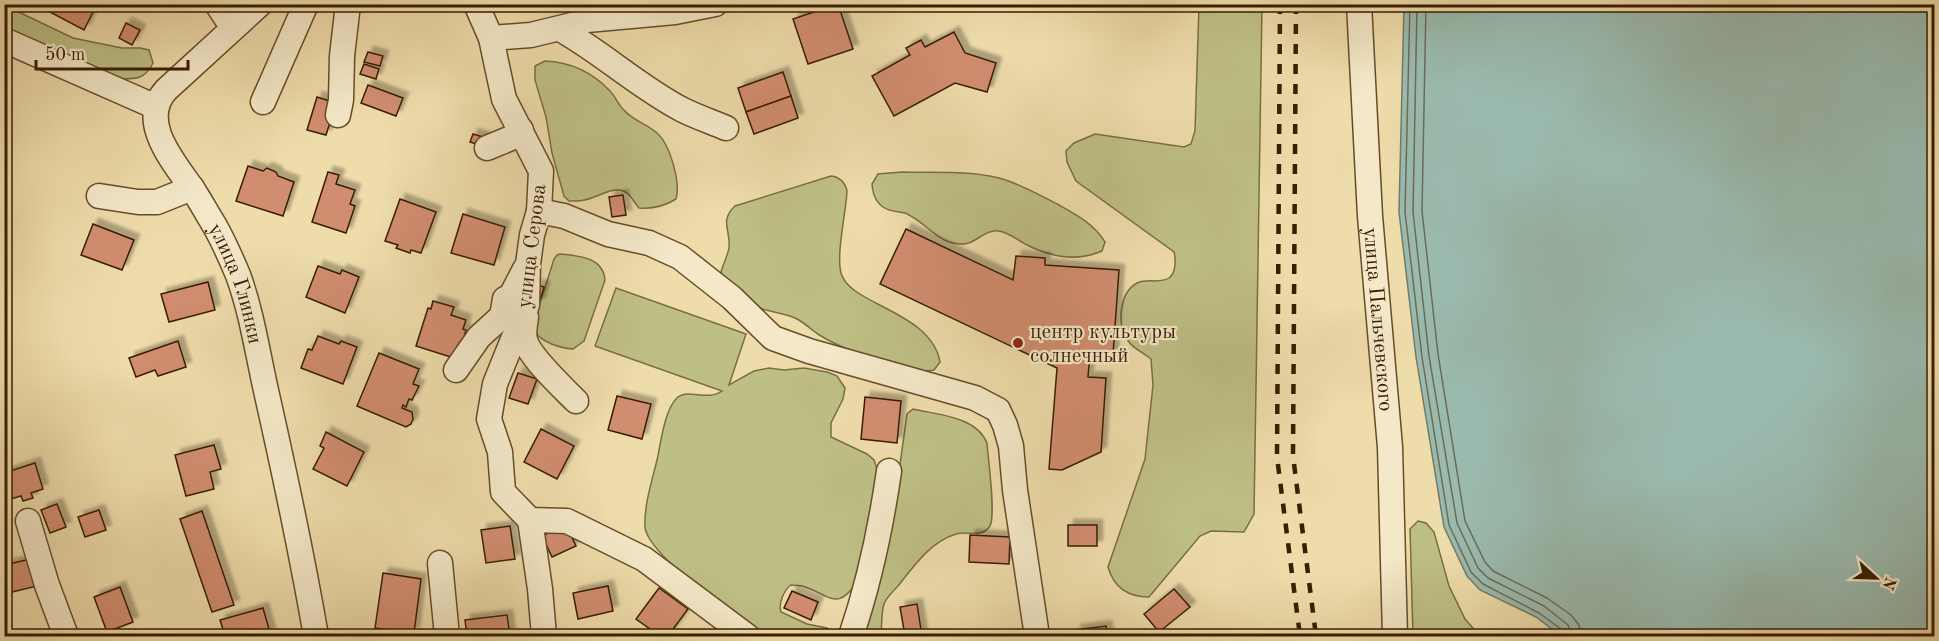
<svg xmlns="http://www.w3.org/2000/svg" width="1939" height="641" font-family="'Old Standard TT',serif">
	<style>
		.green { fill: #bebf85; stroke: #7b6e42; stroke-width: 1.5 }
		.water { fill: #9abaae; stroke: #737b68; stroke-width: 1.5 }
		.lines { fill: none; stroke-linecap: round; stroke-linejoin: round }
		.shore { stroke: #696c57; stroke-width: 1.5 }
		.building { fill: #d18d70; stroke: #381d00; stroke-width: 1.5; filter: url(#shadow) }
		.minor-casing { stroke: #664d2a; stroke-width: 27 }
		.minor { stroke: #f4e8c8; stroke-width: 24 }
		.rail { stroke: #381d00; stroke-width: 4.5; stroke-dasharray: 10 10; stroke-linecap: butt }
		.poi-dot { fill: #8f2418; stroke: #f4e8c8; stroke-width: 2 }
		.labels { text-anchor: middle; stroke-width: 4.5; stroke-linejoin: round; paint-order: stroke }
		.street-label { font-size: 21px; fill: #381d00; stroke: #f4e8c8 }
		.poi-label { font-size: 21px; fill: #381d00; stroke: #f4e8c8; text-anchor: start }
	</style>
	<defs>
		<filter id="shadow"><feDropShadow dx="5.5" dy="-5.5" stdDeviation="1.5" flood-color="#0004"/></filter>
	</defs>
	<rect width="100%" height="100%" fill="#eedcaa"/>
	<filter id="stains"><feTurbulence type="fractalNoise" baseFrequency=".00333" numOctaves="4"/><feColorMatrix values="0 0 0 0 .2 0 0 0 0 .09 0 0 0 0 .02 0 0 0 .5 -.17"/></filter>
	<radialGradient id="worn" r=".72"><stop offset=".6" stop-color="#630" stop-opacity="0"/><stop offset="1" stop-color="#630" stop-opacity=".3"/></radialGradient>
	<g class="green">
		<path d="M4,5L73,38L122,48H140L149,50L153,63C145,79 137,79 119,79L5,28Z"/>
		<path d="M1199,5H1262L1254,514L1244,532L1211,531L1200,536L1149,597C1128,597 1114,588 1108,567L1145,459L1153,385L1151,359C1144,353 1134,349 1129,342C1116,326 1119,293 1137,283C1147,278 1160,284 1169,278C1176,273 1176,260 1174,252L1076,181L1067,162L1066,151L1074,143L1095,134L1184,147L1191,144L1195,131Z"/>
		<path d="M545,61C571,62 592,72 610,91C616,97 618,105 624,110C633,121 648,124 658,134C670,145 681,183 676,199C665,206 653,209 639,208C635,204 634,200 630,196C620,184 605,193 594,197C586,201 578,201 569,201L564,196L552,153L546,117L535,80V66Z"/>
		<path d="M902,172C934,173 968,170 999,178C1021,184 1039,195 1059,205C1077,215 1094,224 1105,242L1102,251C1077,262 1051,257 1027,245C1017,240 1010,233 999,231C986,229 977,242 965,244C938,246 927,222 905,213C898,211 890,212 883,207C875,201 873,194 872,184L878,174Z"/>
		<path d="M831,176C840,177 845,182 847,191C846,213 836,254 841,273C849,305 931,311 940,362L934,370C910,375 844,350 821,336C814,332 807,325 799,320C787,313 773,313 760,308C745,303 726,286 721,272C723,264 728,255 729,248C731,230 719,221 735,206Z"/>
		<path d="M560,254C579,256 603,257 605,280L584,341L573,349C560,348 543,343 535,332V319L554,259L557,255Z"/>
		<path d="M616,288L746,334L729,385L754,371L769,368L784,370L804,368L827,372L837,376L845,388L843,399L831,423V437L867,454L874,460L879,475L857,582C837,612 830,595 805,587C801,585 795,586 791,585C784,590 778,604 781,612L807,624L827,628L837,636H762L751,631C730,613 646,552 645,527C644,505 652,481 657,460C661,443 664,412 676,399C686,387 707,402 722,391L595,346Z"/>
		<path d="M913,409C938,415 976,416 987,443C988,459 996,514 990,526C982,539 967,530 956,534C930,542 914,566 898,586C893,591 886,598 884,604C881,614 882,626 881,636H862L892,522L907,414Z"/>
		<path d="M1418,521L1426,523L1434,532L1449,586L1465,619L1480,636H1413L1410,529Z"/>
	</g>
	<path class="water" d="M1404,5H1934V636H1561L1536,617L1480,590L1467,576L1444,527L1416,357L1399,212Z"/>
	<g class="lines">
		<g class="shore">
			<path d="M1410,4L1405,212L1422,357L1449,525L1471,572L1483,584L1539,613L1561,629L1564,636"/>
			<path d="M1417,4L1413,212L1429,356L1457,523L1478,568L1488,578L1544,606L1568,625L1572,636"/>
			<path d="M1426,4L1422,211L1438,354L1465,521L1485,562L1493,571L1547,598L1571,615L1579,625L1581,636"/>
		</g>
	</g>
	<g class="building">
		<path d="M52,4H97L84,30L48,11Z"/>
		<path d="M838,4L853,49L808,64L793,19Z"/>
		<path d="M126,23L140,30L132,45L119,38Z"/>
		<path d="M954,32L965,53L996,63L987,92L955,83L894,116L872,76L910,55L906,48L921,40L925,47Z"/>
		<path d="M368,52L383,56L380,66L364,62Z"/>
		<path d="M364,64L379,69L376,79L360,74Z"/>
		<path d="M783,72L791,96L746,112L738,88Z"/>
		<path d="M368,85L403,98L396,116L361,103Z"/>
		<path d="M791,96L798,118L754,134L746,112Z"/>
		<path d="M317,97L336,103L326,135L307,130Z"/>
		<path d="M473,134L486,138L483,146L470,142Z"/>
		<path d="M248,166L263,171L267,168L276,172L278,176L294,182L283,216L236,201Z"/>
		<path d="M328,172L339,175L336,184L355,190L350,204L355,206L346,233L312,222Z"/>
		<path d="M623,195L626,215L612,217L609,197Z"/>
		<path d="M400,199L436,212L421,253L411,250L410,253L396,248L398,245L385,241Z"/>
		<path d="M463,214L505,227L494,265L451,253Z"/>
		<path d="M93,224L134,240L122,270L81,255Z"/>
		<path d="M906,229L1013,280L1016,256L1045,258V265L1119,270L1113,355L1090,353L1088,377L1106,378L1101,452L1062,470L1049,469L1057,368L880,284Z"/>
		<path d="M318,266L340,274L342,270L359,277L345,313L306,297Z"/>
		<path d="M208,282L215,310L169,322L161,294Z"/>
		<path d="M537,285L544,287L539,304L532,301Z"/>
		<path d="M433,301L454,307L451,315L466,320L463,329L466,330L462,344L459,343L454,358L416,346L428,308L431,309Z"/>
		<path d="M318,336L339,344L341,341L357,347L343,384L301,368L308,349L312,350Z"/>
		<path d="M178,341L186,367L158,376L155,370L136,377L129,358Z"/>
		<path d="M379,353L419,369L413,384L419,386L412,400L409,399L406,407L403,405L402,408L412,412L413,419L411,424L406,427L357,406Z"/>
		<path d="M518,373L537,379L528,404L509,398Z"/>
		<path d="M617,396L651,404L642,439L608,430Z"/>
		<path d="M865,397L901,401L897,443L861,439Z"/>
		<path d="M541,429L574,446L557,479L524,462Z"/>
		<path d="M326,432L364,452L347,486L313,469L324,448L320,446Z"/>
		<path d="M214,445L221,469L210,472L214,489L186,496L175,455Z"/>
		<path d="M35,463L43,489L31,493L33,498L23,501L21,496L4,501V473Z"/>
		<path d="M57,504L66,527L50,533L41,510Z"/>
		<path d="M99,510L106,530L85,537L78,517Z"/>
		<path d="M202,511L234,605L212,612L180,519Z"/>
		<path d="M566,525L576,546L552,557L542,536Z"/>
		<rect x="1068" y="525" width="29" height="21"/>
		<path d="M510,526L515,559L486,563L481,530Z"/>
		<path d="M970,535L1010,537L1009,564L969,562Z"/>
		<path d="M31,559L37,586L4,594V565Z"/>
		<path d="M383,573L421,579L414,633L375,628Z"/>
		<path d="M608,586L613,611L578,619L573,593Z"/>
		<path d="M120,587L133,622L107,632L94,597Z"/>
		<path d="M659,588L688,609L668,636H660L636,619Z"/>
		<path d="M1174,589L1190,607L1159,632L1144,614Z"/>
		<path d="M792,591L818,602L811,620L784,608Z"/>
		<path d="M917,604L922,636H905L900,607Z"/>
		<path d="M263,608L271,636H225L220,620Z"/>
		<path d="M507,615L510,636H467L465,620Z"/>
		<path d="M1106,626L1108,636H1076L1075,630Z"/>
	</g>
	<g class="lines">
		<g class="minor-casing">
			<g id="minor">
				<path d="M217,4L233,28"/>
				<path id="s1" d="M260,4L166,90C138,121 173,161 191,187C198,197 204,208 210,218C221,235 230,256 238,275C252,313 258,356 267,395C285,475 302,555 316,636"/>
				<path d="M476,4L491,38L504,99L541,171L539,211L532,235L528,264L527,305L495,384L489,419L500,452L503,492L530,520L567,521L644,559L747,636"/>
				<path id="s2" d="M1359,4L1370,216L1390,447L1395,636"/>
				<path d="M587,20L675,12L715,4"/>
				<path d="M560,29C603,53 640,88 683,110C697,117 712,122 726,128"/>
				<path d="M491,38L531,35L576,24"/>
				<path d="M4,40L156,107"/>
				<path d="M263,102L306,4"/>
				<path d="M338,115L341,100L342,56L348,4"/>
				<path d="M487,148L511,138L521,130"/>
				<path d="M99,196L138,202H157L192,188"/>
				<path d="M539,211L564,216L608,234L649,243L680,257L732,298L773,338L809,351L975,398L998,410L1005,425L1011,446L1015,490L1037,636"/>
				<path d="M526,317C525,325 523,332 525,340C529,356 563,388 576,401"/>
				<path d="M456,370L479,337L502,316L505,299L511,296L525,269"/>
				<path d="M530,520L540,589L544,636"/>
				<path d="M28,521L47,585L66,636"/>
				<path d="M440,563L447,636"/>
				<path d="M851,636C869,583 881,527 889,471"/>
			</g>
		</g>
		<use href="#minor" class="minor"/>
		<g class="rail">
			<path d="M1280,4L1277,457L1300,636"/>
			<path d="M1296,4L1293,456L1316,636"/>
		</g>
	</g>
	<circle class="poi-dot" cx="1018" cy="343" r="6"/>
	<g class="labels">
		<g class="street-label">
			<text transform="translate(531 246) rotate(-83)" y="7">улица Серова</text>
			<text dy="7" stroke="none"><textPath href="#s1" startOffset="344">улица Глинки</textPath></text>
			<text dy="7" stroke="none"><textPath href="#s2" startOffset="316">улица Пальчевского</textPath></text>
		</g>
		<g class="poi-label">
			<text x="1030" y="338">центр культуры<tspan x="1030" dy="24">солнечный</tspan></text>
		</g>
	</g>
	<rect width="1939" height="641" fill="none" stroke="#eedcaa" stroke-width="24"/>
	<rect x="6" y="6" width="1927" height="629" fill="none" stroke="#381d00" stroke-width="3"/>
	<rect x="12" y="12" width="1915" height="617" fill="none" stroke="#381d00" stroke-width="1.5"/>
	<g transform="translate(1876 578) rotate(112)" stroke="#f4e8c8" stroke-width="4.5" paint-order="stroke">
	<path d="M0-4.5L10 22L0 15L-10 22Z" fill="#381d00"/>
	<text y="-9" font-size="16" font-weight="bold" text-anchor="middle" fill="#381d00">N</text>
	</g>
	<path d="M36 60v9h152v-9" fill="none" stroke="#381d00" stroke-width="3"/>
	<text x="45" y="60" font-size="18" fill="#381d00" stroke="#f4e8c8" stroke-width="4.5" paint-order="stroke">50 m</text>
	<rect width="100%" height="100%" filter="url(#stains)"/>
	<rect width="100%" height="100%" fill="url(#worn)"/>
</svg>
